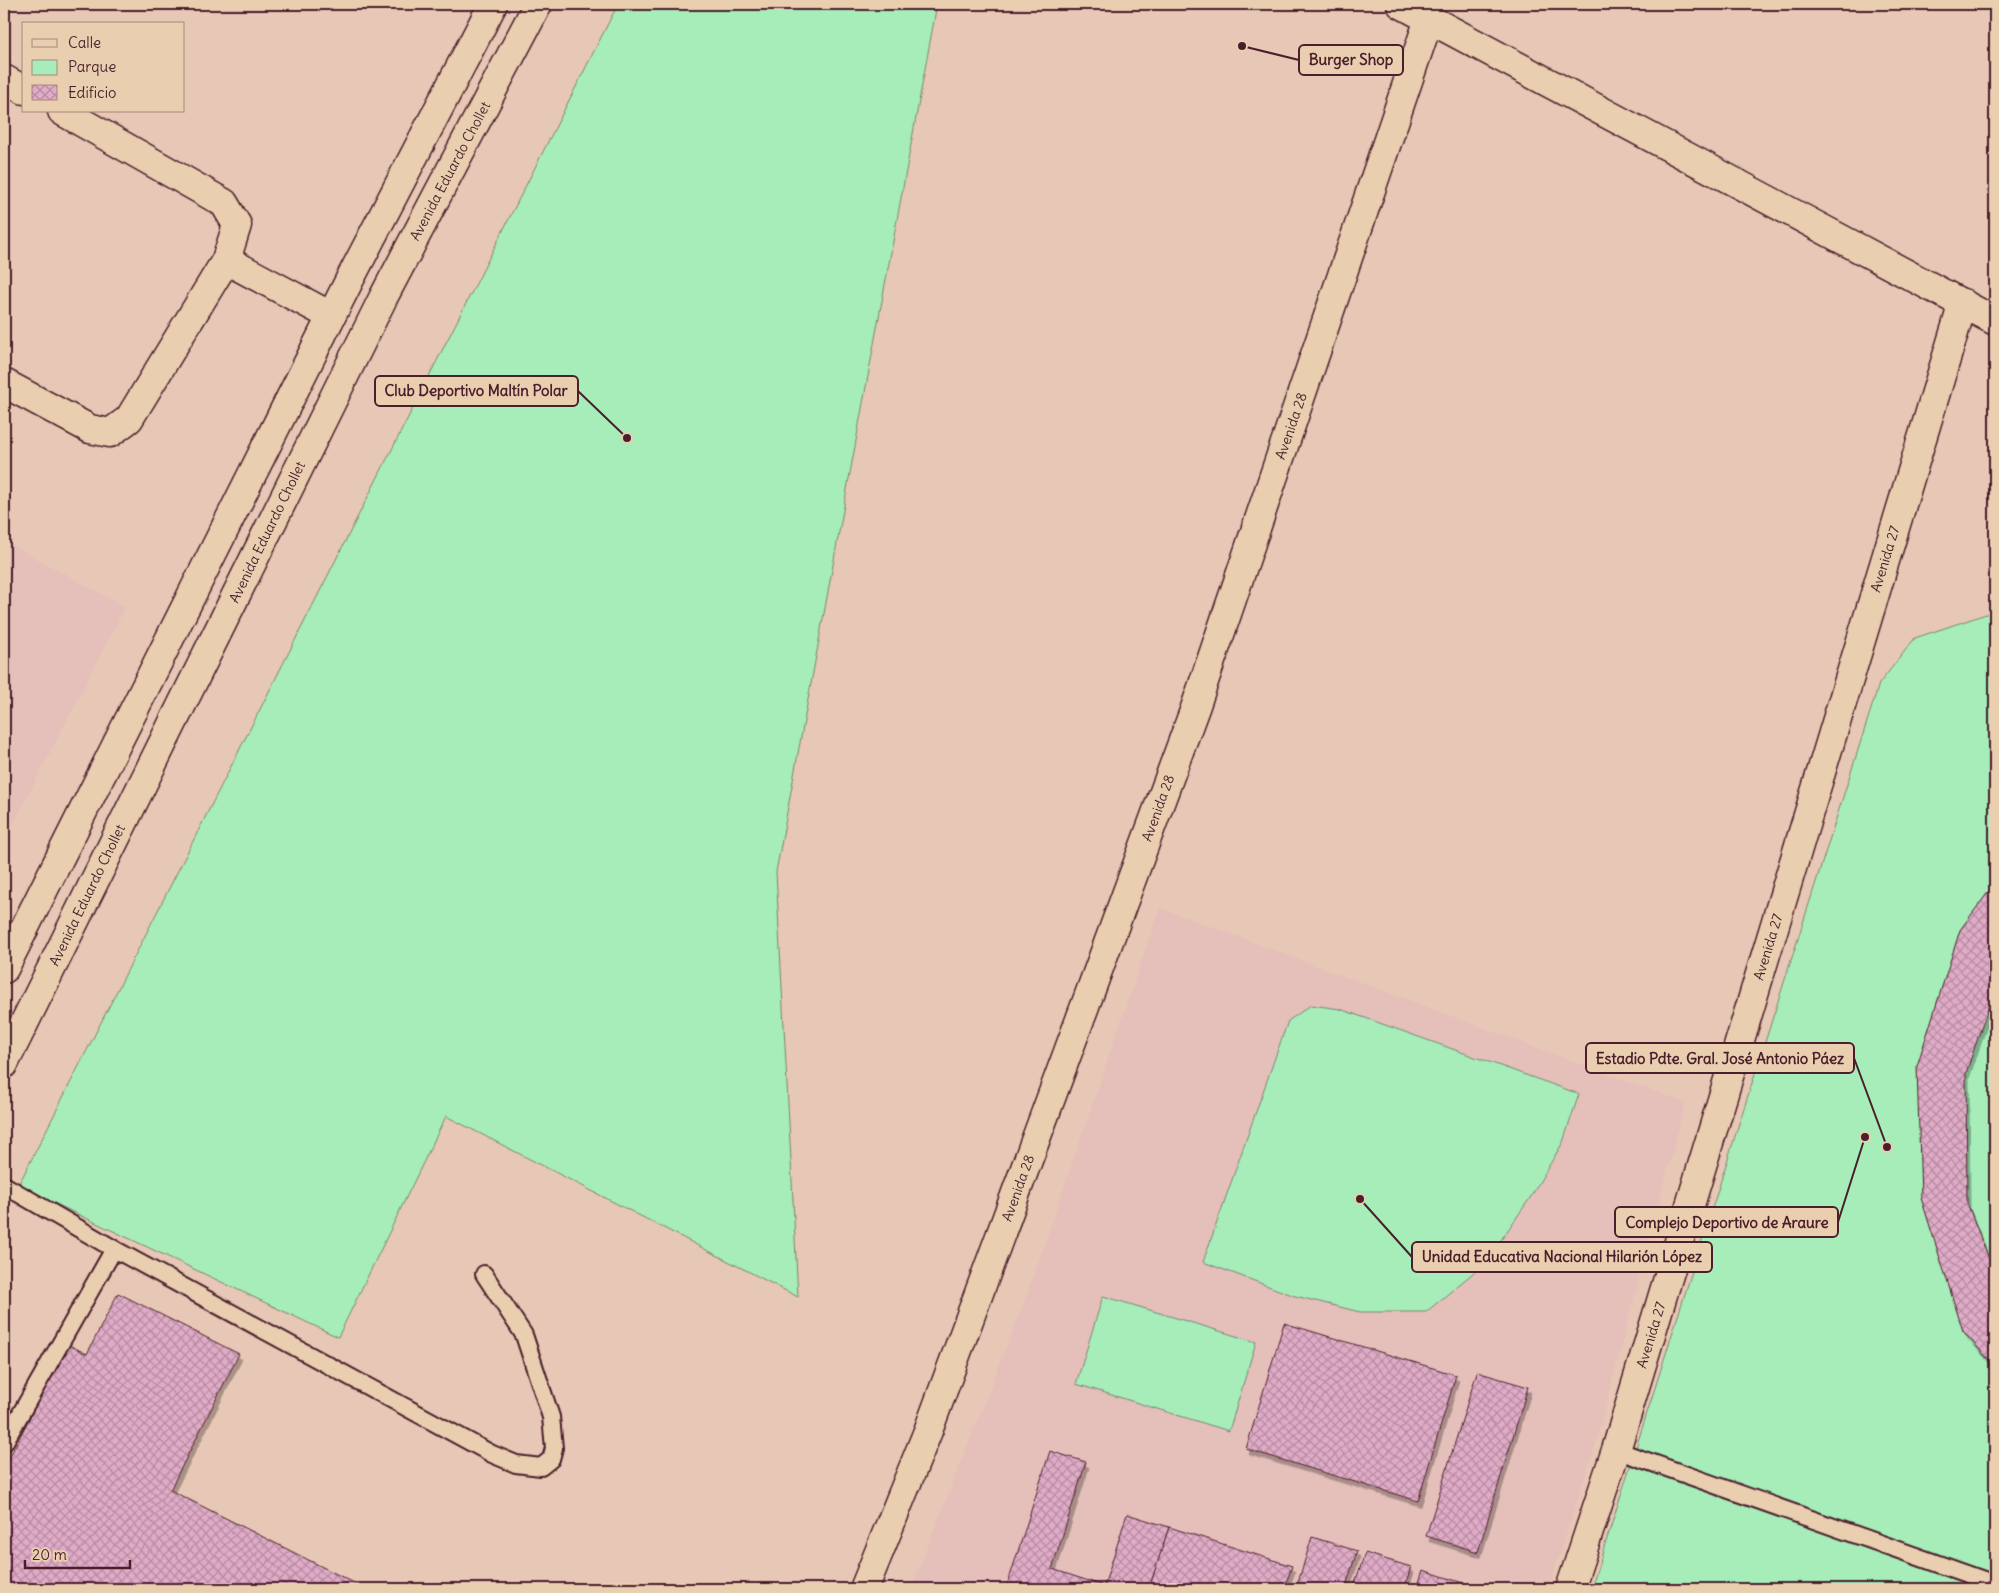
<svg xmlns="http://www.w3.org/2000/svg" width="1999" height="1593" font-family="Delius,sans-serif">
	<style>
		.built { fill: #e5bfba }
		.green { fill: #a6edb9; stroke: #788672 }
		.building { fill: url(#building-cross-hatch); stroke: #4a1f2b; filter: url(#shadow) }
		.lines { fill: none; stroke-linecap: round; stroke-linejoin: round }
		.service-casing { stroke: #4a1f2b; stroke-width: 20 }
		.minor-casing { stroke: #4a1f2b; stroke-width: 31 }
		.tertiary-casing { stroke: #4a1f2b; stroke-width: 31 }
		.service { stroke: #e9ceb0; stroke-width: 16 }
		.minor { stroke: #e9ceb0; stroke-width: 28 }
		.tertiary { stroke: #e9ceb0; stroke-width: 28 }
		.labels { text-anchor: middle; stroke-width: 5; stroke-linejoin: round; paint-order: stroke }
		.street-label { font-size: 14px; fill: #4a1f2b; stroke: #e9ceb0 }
		.leader { fill: none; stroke: #4a1f2b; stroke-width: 2 }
		.callout-dot { fill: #4a1f2b; stroke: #e9ceb0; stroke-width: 2 }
		.callout { fill: #e9ceb0; stroke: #4a1f2b; stroke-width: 2 }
		.callout-label { font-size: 15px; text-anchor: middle; font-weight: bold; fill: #4a1f2b }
	</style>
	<defs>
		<pattern id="building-cross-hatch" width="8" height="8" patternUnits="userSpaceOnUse" patternTransform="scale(1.25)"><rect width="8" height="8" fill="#dfabc7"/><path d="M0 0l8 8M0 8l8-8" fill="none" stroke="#b78ba2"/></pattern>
		<filter id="shadow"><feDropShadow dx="3" dy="5.5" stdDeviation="0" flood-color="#0004"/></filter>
	</defs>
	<rect width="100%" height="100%" fill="#e7c7b5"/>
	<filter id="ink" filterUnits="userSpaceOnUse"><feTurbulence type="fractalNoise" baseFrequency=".02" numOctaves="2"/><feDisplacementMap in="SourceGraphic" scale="10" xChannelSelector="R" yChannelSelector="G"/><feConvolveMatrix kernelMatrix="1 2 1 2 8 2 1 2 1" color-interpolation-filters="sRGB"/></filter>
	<g filter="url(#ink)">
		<g class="built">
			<path d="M4,541L125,607L4,842Z"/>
			<path d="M1160,908L1685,1103L1594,1449L1548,1589H911L1027,1295Z"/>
		</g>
		<g class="green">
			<path d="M618,4H937L776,872L798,1297L446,1116L338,1337L18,1186Z"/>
			<path d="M1995,611V1589H1591L1879,684L1915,638Z"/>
			<path d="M1311,1005L1340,1009L1579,1094L1563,1142L1530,1198L1485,1263L1426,1312H1360L1295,1296L1203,1262L1288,1021Z"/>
			<path d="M1103,1296L1256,1342L1229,1431L1076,1384Z"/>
		</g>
		<g class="building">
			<path d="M1995,883V988L1966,1073L1967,1203L1995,1274V1367L1963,1331L1921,1198L1917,1066L1960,930Z"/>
			<path d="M118,1293L239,1354L170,1490L366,1589H4V1468L67,1344L87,1354Z"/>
			<path d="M1284,1323L1456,1375L1418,1501L1246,1449Z"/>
			<path d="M1477,1372L1528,1387L1478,1552L1426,1536Z"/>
			<path d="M1050,1451L1086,1462L1052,1569L1104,1586L1127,1514L1169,1527L1149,1589H1006Z"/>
			<path d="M1169,1527L1292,1566L1284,1589H1149Z"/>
			<path d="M1312,1537L1357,1551L1345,1589H1296Z"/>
			<path d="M1365,1553L1411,1567L1404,1589H1353Z"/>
			<path d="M1423,1570L1466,1584L1464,1589H1417Z"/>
		</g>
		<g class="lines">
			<g class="service-casing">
				<g id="service">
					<path d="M4,1185L114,1249L4,1443"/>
					<path d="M114,1249L492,1454L516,1464L541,1467L551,1459L554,1448L551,1417L524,1335L484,1274"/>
					<path d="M1616,1450L1995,1584"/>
				</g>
			</g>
			<g class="minor-casing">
				<g id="minor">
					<path d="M1401,4L1995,321"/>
					<path d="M4,79L24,90"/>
					<path d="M226,260L331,316"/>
					<path d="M4,383L90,429L110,433L129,419L226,260L237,225L224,203L62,111"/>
					<path d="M864,1589L928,1431L1195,708L1429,19"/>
					<path d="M1570,1589L1616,1450L1963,303"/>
				</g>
			</g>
			<g class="tertiary-casing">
				<g id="tertiary">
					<path d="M4,969L350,279L493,4"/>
					<path d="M4,1064L383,298L538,4"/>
				</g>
			</g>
			<use href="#service" class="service"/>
			<use href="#minor" class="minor"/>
			<use href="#tertiary" class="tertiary"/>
		</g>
	</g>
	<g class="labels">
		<g class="street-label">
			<text transform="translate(450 171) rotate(-62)" y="5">Avenida Eduardo Chollet</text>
			<text transform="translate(1291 426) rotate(-71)" y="5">Avenida 28</text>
			<text transform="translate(267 532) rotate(-64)" y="5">Avenida Eduardo Chollet</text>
			<text transform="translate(1885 559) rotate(-73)" y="5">Avenida 27</text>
			<text transform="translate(1158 808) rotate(-70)" y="5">Avenida 28</text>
			<text transform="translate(87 895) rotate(-64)" y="5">Avenida Eduardo Chollet</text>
			<text transform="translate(1768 947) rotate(-73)" y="5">Avenida 27</text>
			<text transform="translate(1018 1188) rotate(-70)" y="5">Avenida 28</text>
			<text transform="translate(1651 1335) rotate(-73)" y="5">Avenida 27</text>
		</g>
	</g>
	<path class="leader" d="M1242 46L1299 60M627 438L578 391M1887 1147L1854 1058M1865 1137L1838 1222M1360 1199L1412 1257"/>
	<g class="callout-dot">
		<circle cx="1242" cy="46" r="5"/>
		<circle cx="627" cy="438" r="5"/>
		<circle cx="1887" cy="1147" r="5"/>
		<circle cx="1865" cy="1137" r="5"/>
		<circle cx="1360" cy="1199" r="5"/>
	</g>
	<g class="callout">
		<rect x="1299" y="45" width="104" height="30" rx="5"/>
		<rect x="375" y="376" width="203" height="30" rx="5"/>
		<rect x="1586" y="1043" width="268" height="30" rx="5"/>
		<rect x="1615" y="1207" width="223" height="30" rx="5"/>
		<rect x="1412" y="1242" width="300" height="30" rx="5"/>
	</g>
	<g class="callout-label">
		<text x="1351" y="65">Burger Shop</text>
		<text x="476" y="396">Club Deportivo Maltín Polar</text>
		<text x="1720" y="1064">Estadio Pdte. Gral. José Antonio Páez</text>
		<text x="1727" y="1228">Complejo Deportivo de Araure</text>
		<text x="1562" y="1262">Unidad Educativa Nacional Hilarión López</text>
	</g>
	<rect width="1999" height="1593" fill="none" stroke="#e9ceb0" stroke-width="20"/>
	<rect x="10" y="10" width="1979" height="1573" fill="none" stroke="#4a1f2b" stroke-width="2" filter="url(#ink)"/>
	<rect x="22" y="22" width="162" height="90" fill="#e9ceb0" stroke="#a9887b"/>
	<rect x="32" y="39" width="25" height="8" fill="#e9ceb0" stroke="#a9887b"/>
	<text x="68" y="48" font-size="15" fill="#4a1f2b">Calle</text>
	<rect x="32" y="60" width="25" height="15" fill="#a6edb9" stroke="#a9887b"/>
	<text x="68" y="72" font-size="15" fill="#4a1f2b">Parque</text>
	<rect x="32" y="85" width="25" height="15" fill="url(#building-cross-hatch)" stroke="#a9887b"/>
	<text x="68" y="98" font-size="15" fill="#4a1f2b">Edificio</text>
	<path d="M25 1560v8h105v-8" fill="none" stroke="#4a1f2b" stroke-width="2.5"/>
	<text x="32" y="1560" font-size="15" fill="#4a1f2b" stroke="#e9ceb0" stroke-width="4" paint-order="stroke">20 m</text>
</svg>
